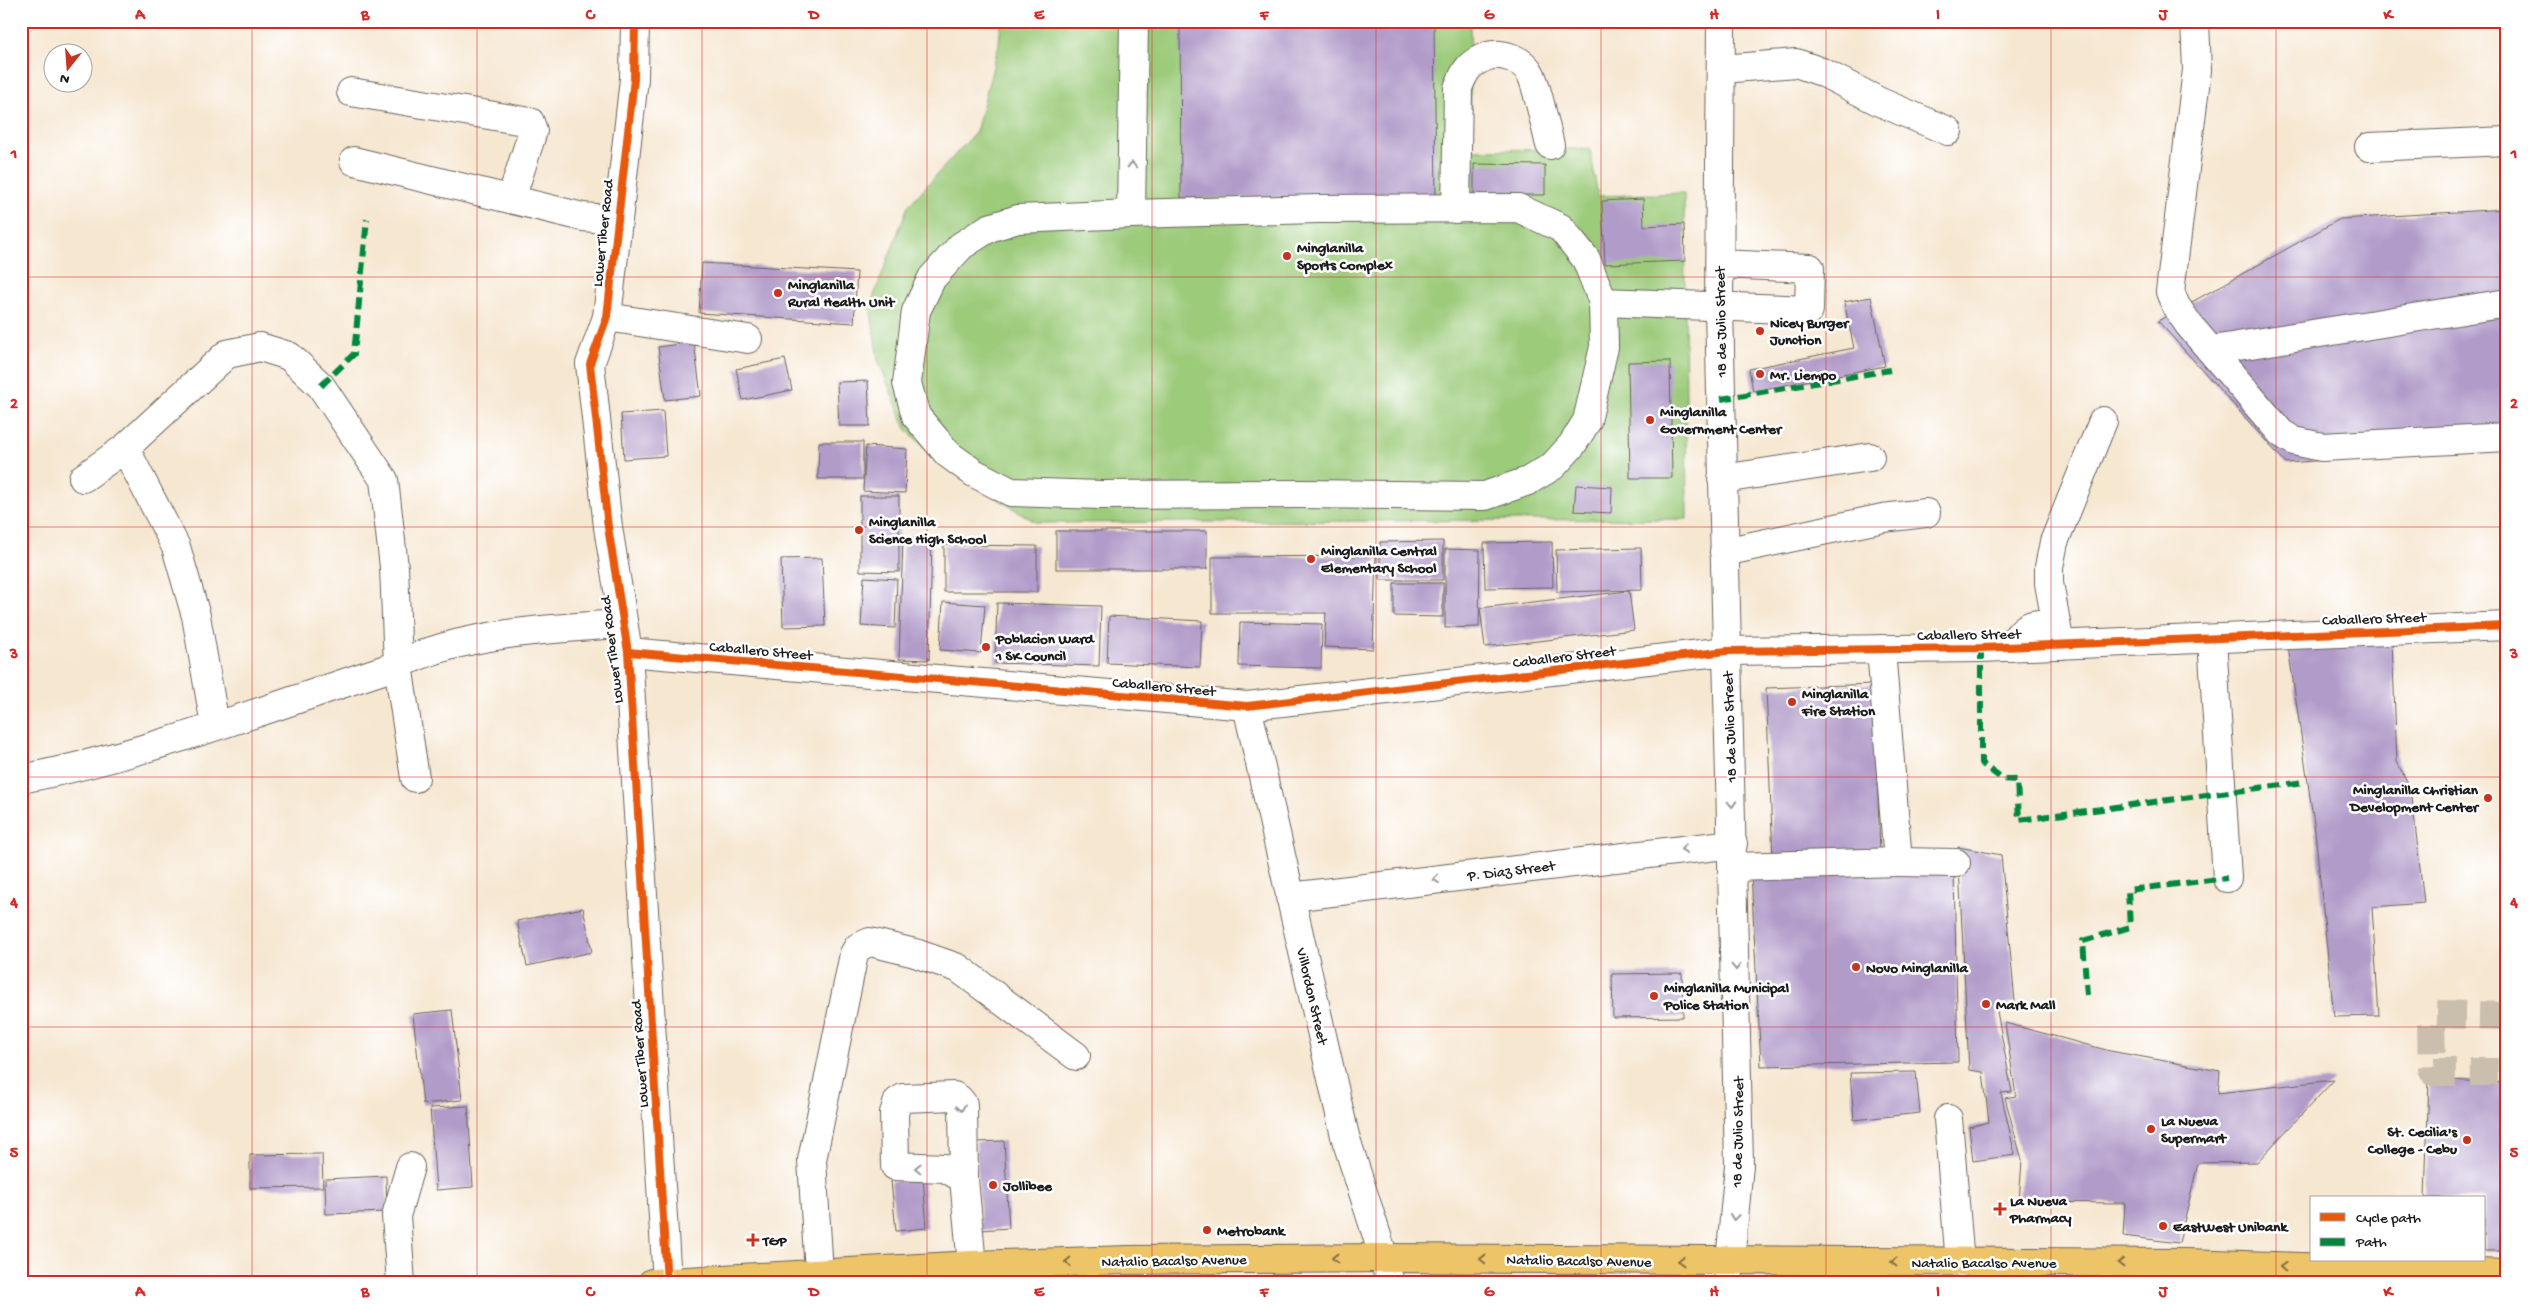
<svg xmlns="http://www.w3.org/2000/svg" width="2528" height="1304" font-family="'Gochi Hand',sans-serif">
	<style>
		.green { fill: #9ccb7a; stroke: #5c744b }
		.building { fill: #b19bc9 }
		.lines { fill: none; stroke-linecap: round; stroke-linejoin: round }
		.minor-tunnel { stroke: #cabead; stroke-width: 28; stroke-dasharray: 28 14; stroke-linecap: butt }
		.minor-casing { stroke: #68635b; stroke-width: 30 }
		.highway-casing { stroke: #68635b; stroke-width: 30 }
		.minor { stroke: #fff; stroke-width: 28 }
		.highway { stroke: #eec469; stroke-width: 28 }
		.quiet { stroke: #00873e; stroke-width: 6; stroke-dasharray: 12 6; stroke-linecap: butt }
		.cycleway-casing { stroke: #fff; stroke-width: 11 }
		.cycleway { stroke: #e8590c; stroke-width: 8 }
		.oneway { stroke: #999 }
		.oneway2 { stroke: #857042 }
		.grid { fill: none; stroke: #d62828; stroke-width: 1; stroke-opacity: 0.55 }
		.poi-dot { fill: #c8321e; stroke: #fff; stroke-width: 2 }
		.labels { text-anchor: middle; stroke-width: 5; stroke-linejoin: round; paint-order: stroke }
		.street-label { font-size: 15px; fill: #1c1c1c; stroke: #fff }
		.poi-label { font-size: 15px; font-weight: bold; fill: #1c1c1c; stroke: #fff; text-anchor: start }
		.neatline { fill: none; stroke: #d62828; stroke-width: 2 }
		.grid-label { font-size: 16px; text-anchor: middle; font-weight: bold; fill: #d62828 }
	</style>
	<rect width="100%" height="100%" fill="#fff"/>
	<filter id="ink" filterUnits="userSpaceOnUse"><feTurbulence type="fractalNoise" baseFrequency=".02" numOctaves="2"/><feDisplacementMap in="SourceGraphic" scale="10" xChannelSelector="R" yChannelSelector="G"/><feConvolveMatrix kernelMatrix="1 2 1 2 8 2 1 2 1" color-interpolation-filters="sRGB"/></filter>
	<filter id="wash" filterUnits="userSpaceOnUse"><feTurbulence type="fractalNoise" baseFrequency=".0096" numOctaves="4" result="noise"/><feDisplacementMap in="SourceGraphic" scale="20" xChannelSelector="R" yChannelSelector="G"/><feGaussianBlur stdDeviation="1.12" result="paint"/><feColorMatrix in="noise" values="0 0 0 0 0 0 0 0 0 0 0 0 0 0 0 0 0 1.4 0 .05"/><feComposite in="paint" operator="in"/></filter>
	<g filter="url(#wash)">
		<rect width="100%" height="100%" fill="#f6e7d1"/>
		<path class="green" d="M1001,21H1470L1471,150L1590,149L1598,196L1684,193L1687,519L1037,523L941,464L906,429L878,360L870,306L908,206L976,132L999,44Z"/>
		<g id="blocks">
			<g class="building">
				<path d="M1180,21H1434L1436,197L1181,198Z"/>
				<path d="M1474,164L1545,165V195H1474Z"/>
				<path d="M1643,199L1644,226L1684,224L1685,261L1605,264L1602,201Z"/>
				<path d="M2507,209V447L2286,463L2158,321L2340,219Z"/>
				<path d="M702,263L857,272L854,323L699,313Z"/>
				<path d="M1871,297L1885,366L1753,391L1749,369L1854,348L1844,302Z"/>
				<path d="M694,342L701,396L665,400L658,347Z"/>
				<path d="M785,359L792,390L743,400L736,369Z"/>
				<path d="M1670,361L1672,478H1630L1628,362Z"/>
				<path d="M868,381L870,426H839L837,382Z"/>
				<path d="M663,411L666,456L624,459L621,414Z"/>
				<path d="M819,442H863V479H818Z"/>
				<path d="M866,446L907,449L905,493L863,491Z"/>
				<path d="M1576,485L1612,487L1611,513L1574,511Z"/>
				<path d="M860,496H899V572L860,571Z"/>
				<rect x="1056" y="531" width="151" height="38"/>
				<path d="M903,538L932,539L929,660L899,659Z"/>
				<path d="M1443,541V580H1380V542Z"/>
				<path d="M1552,542L1553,587L1485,588L1484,543Z"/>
				<path d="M944,545L1037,546V592H944Z"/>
				<path d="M1641,548L1642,590L1557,592L1556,550Z"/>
				<path d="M1445,549L1480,550L1479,627L1445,628Z"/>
				<path d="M1376,556L1373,649L1324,647L1326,613H1212V557Z"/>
				<path d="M822,558L825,626L783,627L781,559Z"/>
				<path d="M864,577L897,579L895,628L861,626Z"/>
				<path d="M1394,583H1443V617L1394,616Z"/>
				<path d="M1629,591L1634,630L1485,647L1480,608Z"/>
				<path d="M943,602L985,605L981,653L940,650Z"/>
				<path d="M997,603L1101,606L1099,666L995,663Z"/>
				<path d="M1109,616L1202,621L1200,667L1107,663Z"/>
				<path d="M1240,622L1322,624L1321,668L1239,666Z"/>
				<path d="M2392,641L2397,762L2411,789L2424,903L2372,907L2379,1016L2334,1017L2315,831L2288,646Z"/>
				<path d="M1874,684L1880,854L1773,858L1766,688Z"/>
				<path d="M1958,847L2001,855L2015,1002L1996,1006L2012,1092L2001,1093L2015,1155L1973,1161L1969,1127L1989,1122L1983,1072L1969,1070Z"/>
				<path d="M1954,870L1958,1062L1761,1066L1751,873Z"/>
				<path d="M583,908L592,952L527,966L517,921Z"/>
				<path d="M1682,973L1683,1017L1613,1018L1612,974Z"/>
				<path d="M452,1010L462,1100L423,1104L413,1014Z"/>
				<path d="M2005,1023L2110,1051L2220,1071L2218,1093L2334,1080L2257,1162L2198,1163L2179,1243L2123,1236L2125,1203L2019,1202L2022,1160L2005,1098L2016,1096Z"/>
				<path d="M1916,1072L1920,1113L1854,1120L1850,1073Z"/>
				<path d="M2429,1079L2507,1083V1251H2484V1198H2425Z"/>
				<path d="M468,1106L473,1187L436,1190L430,1108Z"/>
				<path d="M1004,1141L1009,1228L981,1230L976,1142Z"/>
				<path d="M322,1154L323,1187L250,1188V1155Z"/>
				<path d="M386,1176L387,1212L326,1214L325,1179Z"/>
				<path d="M923,1178L927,1228L896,1231L891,1181Z"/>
			</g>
		</g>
	</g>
	<g filter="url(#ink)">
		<use href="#blocks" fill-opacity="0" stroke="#68635b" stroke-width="1"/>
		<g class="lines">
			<path class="minor-tunnel" d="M2507,1016L2435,1014L2431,1018L2432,1068L2434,1072H2507"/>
			<g class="minor-casing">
				<g id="minor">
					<path d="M635,21L634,79L607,317L590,364L608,527L628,652L667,1282"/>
					<path d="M1721,21L1719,307L1739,1165L1728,1283"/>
					<path d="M2195,21L2197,70L2170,292L2176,306L2189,325L2281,433L2294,441L2322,447L2507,437"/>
					<path d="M1722,69L1796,63L1822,72L1880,102L1948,131"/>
					<path d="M351,92L530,122L533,131L511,199"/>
					<path d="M2369,147L2507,141"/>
					<path d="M354,161L583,217L617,220"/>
					<path d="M1518,208L1561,228L1586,259L1603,302L1604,347L1587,421L1572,445L1553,466L1528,481L1485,496L1300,494L1101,495L1011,492L974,473L948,454L916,416L907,383L916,311L932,278L961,246L989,228L1018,219L1131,214L1318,209Z"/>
					<path d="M1456,209L1458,88C1465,70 1469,63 1488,56C1502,52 1521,59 1529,71C1536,80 1546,130 1550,145"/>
					<path d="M1131,214L1134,21"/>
					<path d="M1603,302L1809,310L1810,268L1720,264"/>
					<path d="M607,317L748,339"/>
					<path d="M2213,350L2507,303"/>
					<path d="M125,448L176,547L196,616L215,725"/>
					<path d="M83,478L125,448L227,354L260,347L289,356L321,386L384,480L394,567L398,665L415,778"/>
					<path d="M1722,479L1870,457"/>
					<path d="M1724,552L1883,518L1926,513"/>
					<path d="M2212,639L2227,878"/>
					<path d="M2060,645L2049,583V567L2054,542L2103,421"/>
					<path d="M2010,647C2025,625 2029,622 2056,625"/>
					<path d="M1881,649L1898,862L1956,863"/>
					<path d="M628,652L1247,706L1727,651L1981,648L2507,626"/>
					<path d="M1247,706L1345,1136L1384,1258L1390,1283"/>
					<path d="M21,779C147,755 276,705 398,665C459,633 554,628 623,624"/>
					<path d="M1733,867L1898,862"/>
					<path d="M1290,897L1733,844"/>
					<path d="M1948,1119L1960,1263"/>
					<path d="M964,1179L945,1168L895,1166L894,1113L898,1101L903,1098L954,1096L959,1099L963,1104L964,1179L972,1265"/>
					<path d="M819,1273L812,1160L854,954L858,947L870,942L915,953L958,968L1076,1056"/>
					<path d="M401,1283L396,1216L410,1167"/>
				</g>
			</g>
			<g class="highway-casing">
				<path id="highway" d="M652,1283L972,1265L1129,1260L1384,1258L2186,1263L2507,1274"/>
			</g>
			<use href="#minor" class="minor"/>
			<use href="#highway" class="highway"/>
			<g class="quiet">
				<path d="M321,386L354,354L367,219"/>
				<path d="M1721,399L1890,370"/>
				<path d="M1981,648V763L2002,779L2017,780L2019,820L2304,782"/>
				<path d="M2087,995L2083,941L2130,927L2128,890L2227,878"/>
			</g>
			<g class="cycleway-casing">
				<g id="cycleway">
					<path d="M635,21L634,79L607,317L590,364L608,527L628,652L667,1282"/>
					<path d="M628,652L1247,706L1727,651L1981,648L2507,626"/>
				</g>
			</g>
			<use href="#cycleway" class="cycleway"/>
		</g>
		<defs><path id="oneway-chevron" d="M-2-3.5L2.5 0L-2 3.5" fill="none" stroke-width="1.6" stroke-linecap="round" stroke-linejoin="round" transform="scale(1.25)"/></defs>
		<g class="oneway">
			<use href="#oneway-chevron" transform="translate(1132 165) rotate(-89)"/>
			<use href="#oneway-chevron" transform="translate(1732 804) rotate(88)"/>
			<use href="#oneway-chevron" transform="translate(1684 849) rotate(173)"/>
			<use href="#oneway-chevron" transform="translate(1436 879) rotate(173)"/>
			<use href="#oneway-chevron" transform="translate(1736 967) rotate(89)"/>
			<use href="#oneway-chevron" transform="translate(961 1108) rotate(80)"/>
			<use href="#oneway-chevron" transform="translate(918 1168) rotate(-179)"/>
			<use href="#oneway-chevron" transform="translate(1734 1217) rotate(96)"/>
		</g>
		<g class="oneway2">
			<use href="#oneway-chevron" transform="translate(1335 1258) rotate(180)"/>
			<use href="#oneway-chevron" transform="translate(1483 1259) rotate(-179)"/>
			<use href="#oneway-chevron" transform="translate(1681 1261) rotate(179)"/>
			<use href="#oneway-chevron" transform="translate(1068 1262) rotate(178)"/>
			<use href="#oneway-chevron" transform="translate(1894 1262) rotate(-179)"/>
			<use href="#oneway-chevron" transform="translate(2121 1263) rotate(-180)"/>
			<use href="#oneway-chevron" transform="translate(2283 1267) rotate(-178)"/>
		</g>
	</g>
	<path class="grid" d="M252,21V1283M477,21V1283M702,21V1283M927,21V1283M1152,21V1283M1376,21V1283M1601,21V1283M1826,21V1283M2051,21V1283M2276,21V1283M21,277H2507M21,527H2507M21,777H2507M21,1027H2507"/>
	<g class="poi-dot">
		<circle cx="1287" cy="256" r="5"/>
		<circle cx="778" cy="293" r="5"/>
		<circle cx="1760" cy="331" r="5"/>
		<circle cx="1760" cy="374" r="5"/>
		<circle cx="1650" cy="420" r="5"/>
		<circle cx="859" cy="530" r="5"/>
		<circle cx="1311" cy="559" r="5"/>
		<circle cx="986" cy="647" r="5"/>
		<circle cx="1792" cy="702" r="5"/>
		<circle cx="2488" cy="798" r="5"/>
		<circle cx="1856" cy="967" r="5"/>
		<circle cx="1654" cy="996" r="5"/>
		<circle cx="1986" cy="1004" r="5"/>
		<circle cx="2151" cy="1129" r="5"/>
		<circle cx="2467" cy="1140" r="5"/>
		<circle cx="993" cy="1185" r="5"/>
		<path d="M1997.5 1201.5h5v5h5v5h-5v5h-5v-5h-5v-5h5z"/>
		<circle cx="2163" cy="1226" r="5"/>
		<circle cx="1207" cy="1230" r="5"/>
		<path d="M750.5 1232.5h5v5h5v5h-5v5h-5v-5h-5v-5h5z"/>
	</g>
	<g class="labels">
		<g class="street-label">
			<text transform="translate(602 233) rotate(-84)" y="5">Lower Tiber Road</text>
			<text transform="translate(1720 322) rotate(-91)" y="5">18 de Julio Street</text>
			<text transform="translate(2374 618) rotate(-2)" y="5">Caballero Street</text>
			<text transform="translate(1969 634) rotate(-1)" y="5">Caballero Street</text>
			<text transform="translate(611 650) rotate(-97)" y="5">Lower Tiber Road</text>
			<text transform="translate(761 650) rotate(5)" y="5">Caballero Street</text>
			<text transform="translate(1564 656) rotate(-7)" y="5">Caballero Street</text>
			<text transform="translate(1164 686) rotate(5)" y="5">Caballero Street</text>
			<text transform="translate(1729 727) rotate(-92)" y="5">18 de Julio Street</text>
			<text transform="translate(1511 870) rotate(-7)" y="5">P. Diaz Street</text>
			<text transform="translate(1313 996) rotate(77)" y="5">Villordon Street</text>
			<text transform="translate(639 1054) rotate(-94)" y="5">Lower Tiber Road</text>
			<text transform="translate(1737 1132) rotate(-89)" y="5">18 de Julio Street</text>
			<text transform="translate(1174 1260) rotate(-1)" y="5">Natalio Bacalso Avenue</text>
			<text transform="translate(1579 1260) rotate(1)" y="5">Natalio Bacalso Avenue</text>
			<text x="1984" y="1267">Natalio Bacalso Avenue</text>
		</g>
		<g class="poi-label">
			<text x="1297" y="252">Minglanilla<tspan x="1297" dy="17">Sports Complex</tspan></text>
			<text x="788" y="289">Minglanilla<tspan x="788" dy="17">Rural Health Unit</tspan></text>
			<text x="1770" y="327">Nicey Burger<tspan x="1770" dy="17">Junction</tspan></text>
			<text x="1770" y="379">Mr. Liempo</text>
			<text x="1660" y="416">Minglanilla<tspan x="1660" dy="17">Government Center</tspan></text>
			<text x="869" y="526">Minglanilla<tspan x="869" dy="17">Science High School</tspan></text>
			<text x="1321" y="555">Minglanilla Central<tspan x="1321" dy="17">Elementary School</tspan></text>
			<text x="996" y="643">Poblacion Ward<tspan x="996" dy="17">1 SK Council</tspan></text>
			<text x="1802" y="698">Minglanilla<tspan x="1802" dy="17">Fire Station</tspan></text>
			<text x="2478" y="794" text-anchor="end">Minglanilla Christian<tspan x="2478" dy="17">Development Center</tspan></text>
			<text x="1866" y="972">Novo Minglanilla</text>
			<text x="1664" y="992">Minglanilla Municipal<tspan x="1664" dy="17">Police Station</tspan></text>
			<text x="1996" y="1009">Mark Mall</text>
			<text x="2161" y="1125">La Nueva<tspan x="2161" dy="17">Supermart</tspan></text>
			<text x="2457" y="1136" text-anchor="end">St. Cecilia's<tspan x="2457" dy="17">College - Cebu</tspan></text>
			<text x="1003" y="1190">Jollibee</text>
			<text x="2010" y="1205">La Nueva<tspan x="2010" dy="17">Pharmacy</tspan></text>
			<text x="2173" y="1231">EastWest Unibank</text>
			<text x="1217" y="1235">Metrobank</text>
			<text x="763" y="1245">TGP</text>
		</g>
	</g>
	<rect width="2528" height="1304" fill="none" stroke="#fff" stroke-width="55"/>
	<rect x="2310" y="1196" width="175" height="65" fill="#ffffff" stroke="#a4a4a4"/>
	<rect x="2320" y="1213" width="25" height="8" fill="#e8590c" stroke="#a4a4a4"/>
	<text x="2356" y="1222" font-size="15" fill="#1c1c1c">Cycle path</text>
	<rect x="2320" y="1238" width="25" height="8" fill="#00873e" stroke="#a4a4a4"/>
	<text x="2356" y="1246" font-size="15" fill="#1c1c1c">Path</text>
	<g transform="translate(68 68) rotate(197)"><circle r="24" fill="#ffffff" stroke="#a4a4a4"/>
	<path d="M0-4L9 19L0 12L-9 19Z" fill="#c8321e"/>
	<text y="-8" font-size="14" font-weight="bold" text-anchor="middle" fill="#1c1c1c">N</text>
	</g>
	<rect x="28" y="28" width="2472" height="1248" class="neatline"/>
	<g class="grid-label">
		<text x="140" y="19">A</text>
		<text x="365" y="19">B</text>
		<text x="590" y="19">C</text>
		<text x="814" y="19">D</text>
		<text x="1039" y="19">E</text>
		<text x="1264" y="19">F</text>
		<text x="1489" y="19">G</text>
		<text x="1714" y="19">H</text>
		<text x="1938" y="19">I</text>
		<text x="2163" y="19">J</text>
		<text x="2388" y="19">K</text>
		<text x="14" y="158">1</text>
		<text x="2514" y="158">1</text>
		<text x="14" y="408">2</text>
		<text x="2514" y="408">2</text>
		<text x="14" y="658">3</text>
		<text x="2514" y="658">3</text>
		<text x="14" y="907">4</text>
		<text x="2514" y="907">4</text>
		<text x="14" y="1157">5</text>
		<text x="2514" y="1157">5</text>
		<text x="140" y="1296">A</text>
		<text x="365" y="1296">B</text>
		<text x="590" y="1296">C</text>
		<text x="814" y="1296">D</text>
		<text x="1039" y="1296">E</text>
		<text x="1264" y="1296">F</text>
		<text x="1489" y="1296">G</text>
		<text x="1714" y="1296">H</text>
		<text x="1938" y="1296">I</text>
		<text x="2163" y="1296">J</text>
		<text x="2388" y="1296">K</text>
	</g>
</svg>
